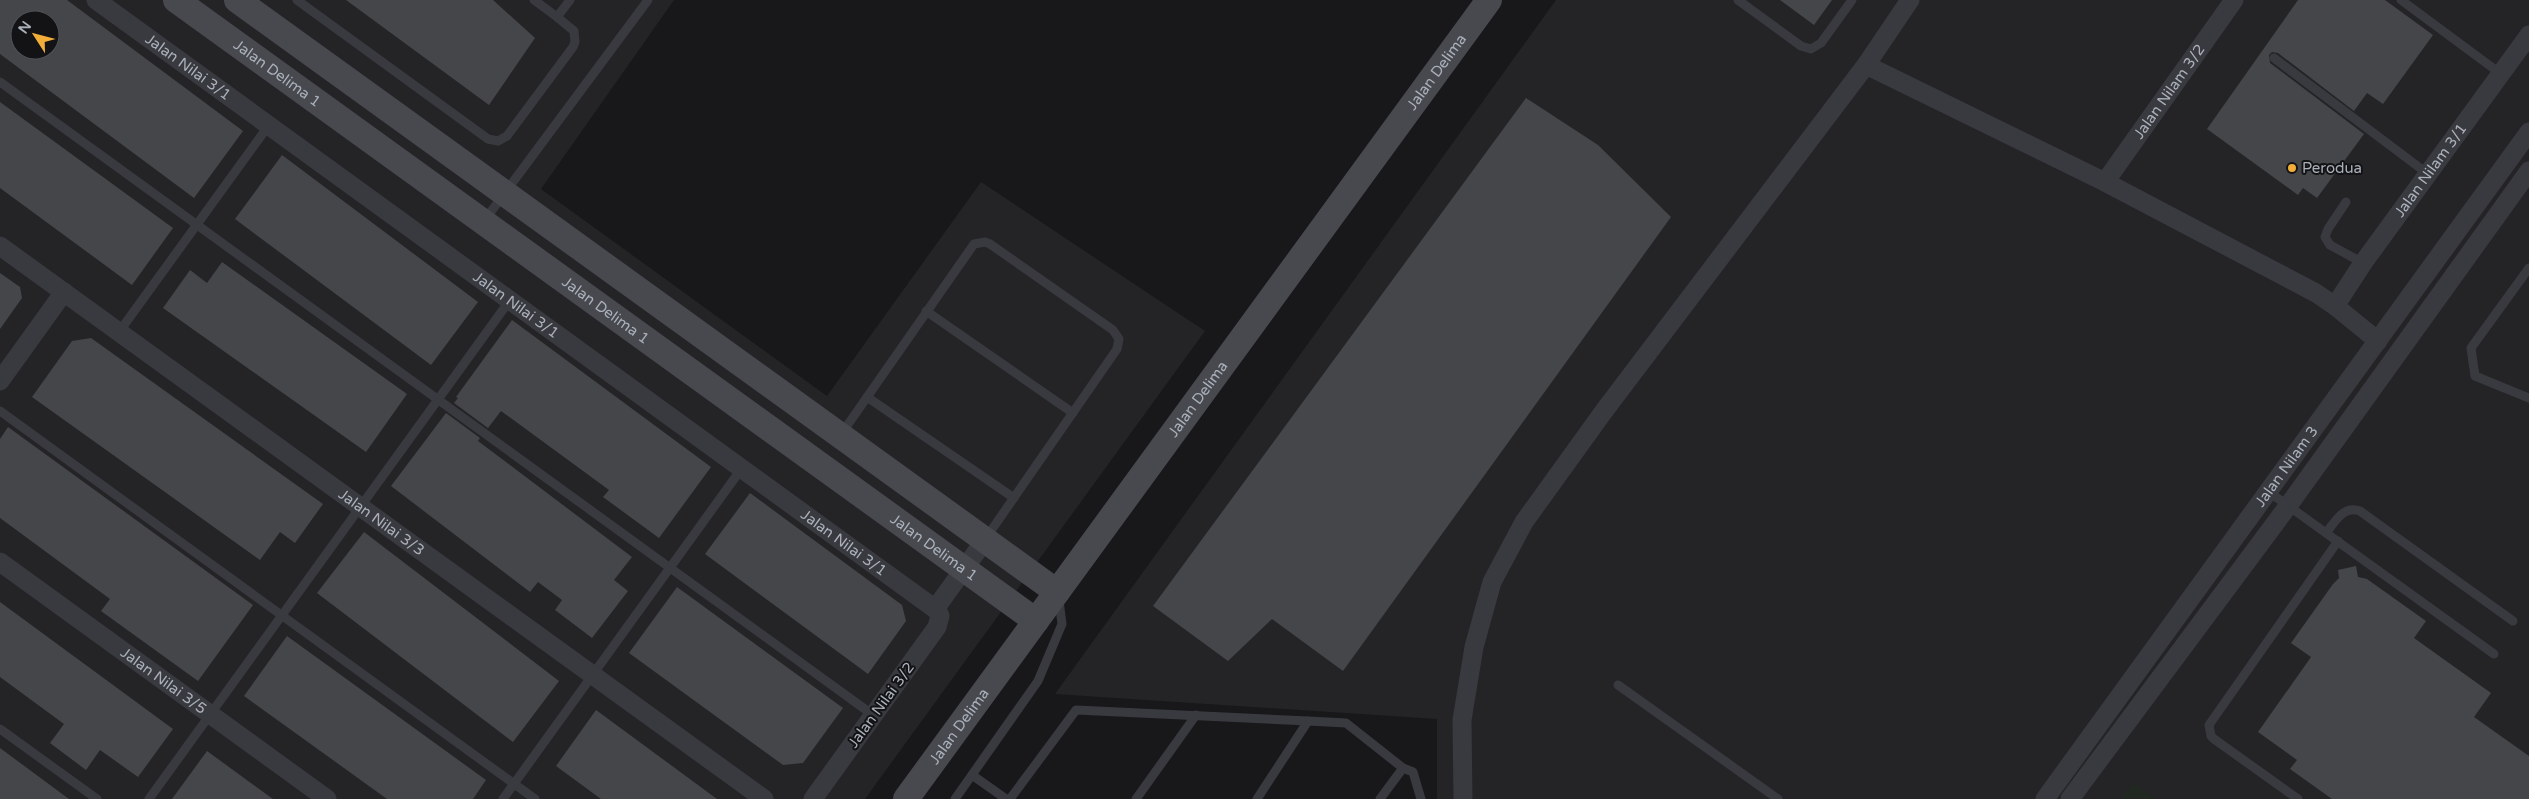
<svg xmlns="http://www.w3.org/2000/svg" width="2529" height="799" font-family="'Varela Round',sans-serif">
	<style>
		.built { fill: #242427; fill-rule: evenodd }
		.green { fill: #202821 }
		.building { fill: #44464a; fill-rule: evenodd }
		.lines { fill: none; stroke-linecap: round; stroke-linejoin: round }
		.lane { stroke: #393a3f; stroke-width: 9 }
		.street { stroke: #393a3f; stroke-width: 19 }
		.secondary { stroke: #47494f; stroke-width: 26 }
		.poi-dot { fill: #f2ae39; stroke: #131315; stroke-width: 2 }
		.labels { text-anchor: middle; stroke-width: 4; stroke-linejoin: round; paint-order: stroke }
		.street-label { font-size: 15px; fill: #aab0ba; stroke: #131315 }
		.poi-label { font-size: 15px; fill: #aab0ba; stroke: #131315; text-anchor: start }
	</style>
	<rect width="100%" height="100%" fill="#18181a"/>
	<g class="built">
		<path d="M0,0H674L541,189L827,396L981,182L1205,331L865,799H0ZM20,20H50V50H20Z"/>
		<path d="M1556,0H2529V799H1437V719L1055,694Z"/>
	</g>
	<path class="green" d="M2133,783L2156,799H2121Z"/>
	<g class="building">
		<path d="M0,0H67L243,131L194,198L0,54ZM20,20H50V50H20Z"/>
		<path d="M346,0H493L535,38L489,105Z"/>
		<path d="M1780,0H1832L1814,25Z"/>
		<path d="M2298,0H2385L2433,35L2383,104L2367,93L2354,111L2278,53L2272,52L2269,55L2270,63L2364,134L2317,198L2303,188L2298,195L2207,129Z"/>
		<path d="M1526,98L1598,145L1671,217L1343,671L1272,619L1228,661L1153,606Z"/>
		<path d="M0,102L173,228L132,285L0,188Z"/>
		<path d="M282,155L478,302L431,365L235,219Z"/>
		<path d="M222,262L407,394L366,452L163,308L190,270L207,283Z"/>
		<path d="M0,273L20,287L22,298L0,329Z"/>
		<path d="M512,320L711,467L659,538L603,497L609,490L501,411L488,428L454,403L458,398L456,397Z"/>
		<path d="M91,338L323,504L295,543L280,532L260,560L32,397L72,341Z"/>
		<path d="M446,413L480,438L478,441L632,557L614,580L628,591L592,638L555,610L562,600L538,582L530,592L391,486Z"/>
		<path d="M8,427L253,605L198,681L101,611L110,599L0,518V439Z"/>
		<path d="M750,493L902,605L906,621L868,674L705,554Z"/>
		<path d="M364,532L559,681L513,742L317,593Z"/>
		<path d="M2356,566L2358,577L2367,579L2426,621L2414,638L2491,693L2474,717L2529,756V799H2332L2290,769L2297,760L2258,732L2311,657L2291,643L2333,584L2339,578L2338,570Z"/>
		<path d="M677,587L843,708L803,763L783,765L629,653Z"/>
		<path d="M0,602L173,729L138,777L100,750L86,770L50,743L64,724L0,677Z"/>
		<path d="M287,636L486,780L473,799H387L244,696Z"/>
		<path d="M596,710L717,799H601L556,766Z"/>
		<path d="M0,748L69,799H0Z"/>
		<path d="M207,751L273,799H172Z"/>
	</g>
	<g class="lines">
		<g class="lane">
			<path d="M297,0L488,139L498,141L507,136L573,47L575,42L574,31L557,17L570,0"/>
			<path d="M534,0L557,17"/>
			<path d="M1738,0L1801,46L1811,49L1821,43L1852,0"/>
			<path d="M2401,0L2501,74"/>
			<path d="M2274,58L2428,174"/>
			<path d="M0,82L873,715"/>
			<path d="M2346,202L2328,229L2325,237L2330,245L2363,263"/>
			<path d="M484,221L648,0"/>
			<path d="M2529,268L2471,348L2475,376L2529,398"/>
			<path d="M926,311L1073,413"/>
			<path d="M119,332L269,125"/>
			<path d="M867,397L1014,498"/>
			<path d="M0,411L535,799"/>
			<path d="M842,433L974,244L985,242L990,244L1113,330L1119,339L1117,349L986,538"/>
			<path d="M2269,492L2494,654"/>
			<path d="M2326,533C2335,522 2343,505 2360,511L2513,621"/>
			<path d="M1618,685L1778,799"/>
			<path d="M0,729L97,799"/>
			<path d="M972,775L1006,799"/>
			<path d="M149,799L510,300"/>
			<path d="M503,799L742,468"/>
			<path d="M955,799L1038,681L1062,624L1059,600"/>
			<path d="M1010,799L1076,710L1308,721"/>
			<path d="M1136,799L1196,715"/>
			<path d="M1257,799L1308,721L1346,723L1403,768L1413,772L1421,799"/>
			<path d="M1380,799L1403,768"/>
			<path d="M2298,799L2214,739L2211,736L2209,725L2338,541"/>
		</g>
		<g class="street">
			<path id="s1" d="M96,0L938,611L940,616L937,627L813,799"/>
			<path d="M1866,65L2105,182L2316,293L2335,306L2378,341"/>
			<path id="s2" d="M2105,182L2234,0"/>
			<path id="s3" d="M0,246L764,799"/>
			<path id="s4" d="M2335,306L2363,263L2529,35"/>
			<path d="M0,381L64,292"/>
			<path id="s5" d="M0,562L327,799"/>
			<path d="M935,609L985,540"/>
			<path d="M1463,799L1462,720L1474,647L1492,582L1524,522L1604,411L1866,65L1910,0"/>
			<path id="s6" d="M2045,799L2529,132"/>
			<path d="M2070,799L2288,506L2529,171"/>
		</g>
		<g class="secondary">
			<path id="s7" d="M176,0L1036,621"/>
			<path d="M237,0L1057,592"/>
			<path id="s8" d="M906,799L1489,0"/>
		</g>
	</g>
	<circle class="poi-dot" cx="2292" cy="168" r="5"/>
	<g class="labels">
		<g class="street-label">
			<text dy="5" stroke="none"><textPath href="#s1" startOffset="114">Jalan Nilai 3/1</textPath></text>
			<text dy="5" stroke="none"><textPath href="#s8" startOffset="900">Jalan Delima</textPath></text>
			<text dy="5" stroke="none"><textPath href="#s7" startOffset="125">Jalan Delima 1</textPath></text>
			<text dy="5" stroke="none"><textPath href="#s2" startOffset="111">Jalan Nilam 3/2</textPath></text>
			<text dy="5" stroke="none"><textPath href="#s4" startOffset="166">Jalan Nilam 3/1</textPath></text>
			<text dy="5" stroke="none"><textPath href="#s1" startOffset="519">Jalan Nilai 3/1</textPath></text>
			<text dy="5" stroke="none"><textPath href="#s7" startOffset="530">Jalan Delima 1</textPath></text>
			<text dy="5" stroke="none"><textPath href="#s8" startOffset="495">Jalan Delima</textPath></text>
			<text dy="5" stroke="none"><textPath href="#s6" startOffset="411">Jalan Nilam 3</textPath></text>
			<text dy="5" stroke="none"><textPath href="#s3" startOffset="471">Jalan Nilai 3/3</textPath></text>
			<text dy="5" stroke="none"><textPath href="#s1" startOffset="924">Jalan Nilai 3/1</textPath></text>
			<text dy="5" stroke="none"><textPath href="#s7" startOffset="935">Jalan Delima 1</textPath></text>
			<text dy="5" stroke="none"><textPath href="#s5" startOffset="202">Jalan Nilai 3/5</textPath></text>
			<text transform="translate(881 705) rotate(-54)" y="5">Jalan Nilai 3/2</text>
			<text dy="5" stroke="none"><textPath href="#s8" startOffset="90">Jalan Delima</textPath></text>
		</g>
		<g class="poi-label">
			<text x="2302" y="173">Perodua</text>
		</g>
	</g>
	<g transform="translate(35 35) rotate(306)"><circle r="24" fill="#131315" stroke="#4f5257"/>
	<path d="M0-4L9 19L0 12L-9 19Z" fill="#f2ae39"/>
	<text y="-8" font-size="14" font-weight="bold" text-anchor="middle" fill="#aab0ba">N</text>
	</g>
</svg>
